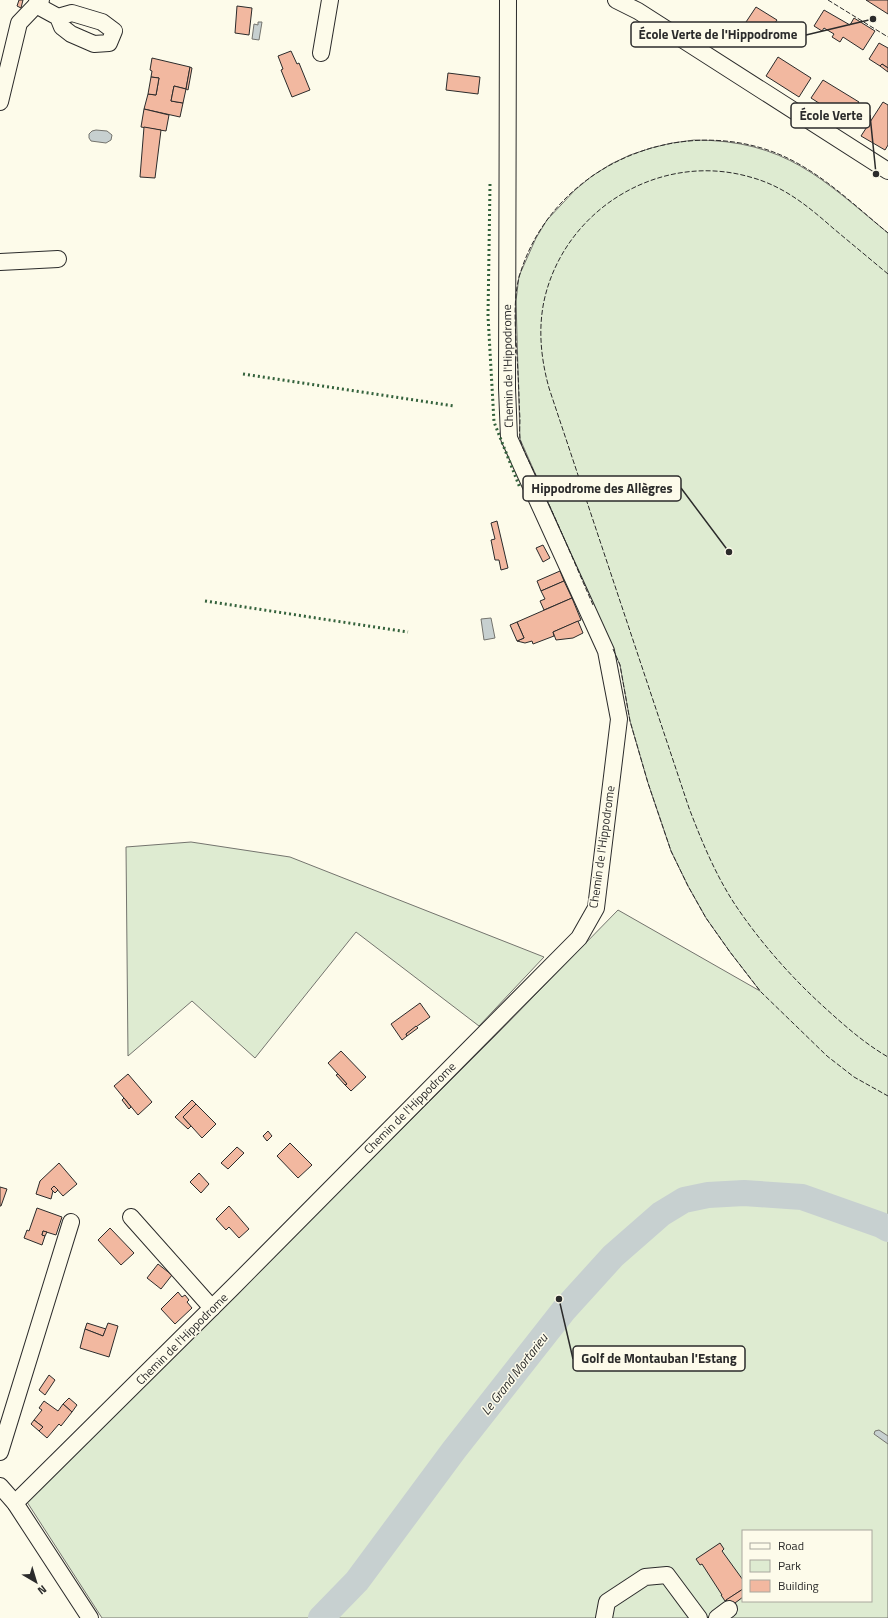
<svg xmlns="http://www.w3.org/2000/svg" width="888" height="1618" font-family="'Titillium Web',sans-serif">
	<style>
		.green { fill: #deebd1; stroke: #74746e; fill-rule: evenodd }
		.water { fill: #c7d0d0; stroke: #74746e }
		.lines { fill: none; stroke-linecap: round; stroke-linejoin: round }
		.river { stroke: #c7d0d0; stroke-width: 26 }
		.building { fill: #f2b8a0; stroke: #2b2b2b }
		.minor-casing { stroke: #2b2b2b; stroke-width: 18 }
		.minor { stroke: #fdfbea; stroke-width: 16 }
		.hedge { stroke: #34623c; stroke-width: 3; stroke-dasharray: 2 3; stroke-linecap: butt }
		.fence { stroke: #2b2b2b; stroke-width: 1; stroke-dasharray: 5 2; stroke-linecap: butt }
		.labels { text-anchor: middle; stroke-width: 3; stroke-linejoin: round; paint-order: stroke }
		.street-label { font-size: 12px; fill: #2b2b2b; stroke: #fdfbea }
		.water-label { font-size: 13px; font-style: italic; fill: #2b2b2b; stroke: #fdfbea }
		.leader { fill: none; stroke: #2b2b2b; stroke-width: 1.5 }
		.callout-dot { fill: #2b2b2b; stroke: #fdfbea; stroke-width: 1.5 }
		.callout { fill: #fdfbea; stroke: #2b2b2b; stroke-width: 1.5 }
		.callout-label { font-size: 13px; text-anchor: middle; font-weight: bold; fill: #2b2b2b }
	</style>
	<rect width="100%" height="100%" fill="#fdfbea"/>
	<g class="green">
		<path d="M694,140C786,140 822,179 888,233V1618H102L27,1502L494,1037L618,910L760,991L730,952L706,918L688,886L671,851L648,783L630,721L620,665L520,439L516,301L519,276L536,238L547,220L575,190L592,176L611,164L630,155L651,148L672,143ZM743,1531H871V1601H743Z"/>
		<path d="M191,842L290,857L544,957L479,1026L356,932L255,1058L192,1001L128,1056L126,847Z"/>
	</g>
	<g class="water">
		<path d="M258,22H262L259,40L252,39L254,24L258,25Z"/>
		<path d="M96,130L107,131L112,135L111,140L106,143L91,141L89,138V134L92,131Z"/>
		<path d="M491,618L495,638L484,640L481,619Z"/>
		<path d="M879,1430L888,1436V1444L874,1434L875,1431Z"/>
	</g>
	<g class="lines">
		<path class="river" d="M321,1618L357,1581L454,1450L564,1310L613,1256L661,1214L684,1200L708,1195L744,1193L802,1197L881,1225L888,1229"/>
	</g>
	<g class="building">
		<path d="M19,0H23L21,8L17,6Z"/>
		<path d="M866,0H888V14Z"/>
		<path d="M237,6L252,8L249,35L235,33Z"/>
		<path d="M756,7L777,20L762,42L754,36L756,33L744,25Z"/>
		<path d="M824,10L850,25L854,18L875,31L863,50L843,37L840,42L832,37L834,34L824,28L822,31L814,26Z"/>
		<path d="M879,43L888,48V68L882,64L880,66L869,59Z"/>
		<path d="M291,51L297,64L299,63L310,90L292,97L281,70L283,69L278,56Z"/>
		<path d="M778,57L811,78L799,97L766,76Z"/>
		<path d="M152,58L190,67L186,89L174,86L171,101L183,103L180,117L144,109L148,94L156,95L159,78L151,77L152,71L150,70Z"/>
		<path d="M882,64L888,68V72L880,66Z"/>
		<path d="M190,67L192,68L188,90L186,89Z"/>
		<path d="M448,73L480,77L478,94L446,90Z"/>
		<path d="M151,77L159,78L156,95L148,94Z"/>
		<path d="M823,80L859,102L847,121L811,98Z"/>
		<path d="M174,86L186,89L183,103L171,101Z"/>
		<path d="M883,102L888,105V145L885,150L861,136Z"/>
		<path d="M144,109L169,115L166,131L141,127Z"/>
		<path d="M144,127L161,130L155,178L140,177Z"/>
		<path d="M497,521L508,568L501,570L499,560H495L491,540L495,539L491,523Z"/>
		<path d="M543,545L550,558L543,562L536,548Z"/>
		<path d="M560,571L564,581L541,591L537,581Z"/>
		<path d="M564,581L572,598L544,610L540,601L545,599L541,591Z"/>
		<path d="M572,598L581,620L553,632L554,636L533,644L532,641L525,643L517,641L524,638L517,622Z"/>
		<path d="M578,621L583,633L573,638L556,640L553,632Z"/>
		<path d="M517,622L524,638L517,641L510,625Z"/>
		<path d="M420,1003L430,1017L406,1034L407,1036L402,1040L391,1024Z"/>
		<path d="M416,1026L418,1028L407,1036L406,1034Z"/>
		<path d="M341,1051L366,1077L351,1091L345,1085L347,1084L328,1063Z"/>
		<path d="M128,1074L152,1102L138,1115L114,1086Z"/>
		<path d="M338,1074L347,1084L345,1085L336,1075Z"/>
		<path d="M124,1098L131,1107L129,1109L122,1100Z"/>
		<path d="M192,1100L196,1104L183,1117L191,1126L188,1129L175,1117Z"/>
		<path d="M196,1104L216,1124L202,1138L183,1117Z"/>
		<path d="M268,1131L272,1136L267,1141L263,1136Z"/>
		<path d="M290,1143L312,1165L298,1178L277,1156Z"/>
		<path d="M237,1147L244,1153L228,1169L221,1163Z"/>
		<path d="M59,1163L77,1184L63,1196L54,1186L51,1189L53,1191L51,1199L36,1194L40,1181Z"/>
		<path d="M199,1173L209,1184L201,1193L190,1182Z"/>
		<path d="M54,1186L58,1190L55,1193L51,1189Z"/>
		<path d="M0,1187L7,1189L1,1206H0Z"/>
		<path d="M229,1206L249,1229L239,1238L229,1227L226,1230L216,1219Z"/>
		<path d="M37,1208L62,1217L56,1235L43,1231L42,1235L45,1236L42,1245L24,1238L27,1230L29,1231Z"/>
		<path d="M110,1228L134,1253L121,1265L98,1240Z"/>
		<path d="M43,1231L47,1232L45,1236L42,1235Z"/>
		<path d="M158,1264L172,1275L161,1289L147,1278Z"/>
		<path d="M178,1292L182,1297L185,1295L189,1300L187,1302L192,1308L175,1324L161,1309Z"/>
		<path d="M87,1323L106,1329L103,1336L85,1329Z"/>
		<path d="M108,1323L118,1326L109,1357L80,1348L85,1329L103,1336Z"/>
		<path d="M49,1375L55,1380L45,1395L39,1390Z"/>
		<path d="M69,1398L77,1405L72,1412L63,1404Z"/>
		<path d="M44,1401L58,1411L63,1404L72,1412L61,1426L59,1424L47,1438L39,1431L43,1427L34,1420L42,1410L39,1408Z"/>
		<path d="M34,1420L43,1427L39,1431L31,1424Z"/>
		<path d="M720,1543L724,1549L722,1551L743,1580V1589L725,1601L721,1595H722L702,1564L700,1565L696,1559Z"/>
		<path d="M743,1589V1597L731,1606L726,1600Z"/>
	</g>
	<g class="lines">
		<g class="minor-casing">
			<g id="minor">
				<path d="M616,0L638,11L888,171"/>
				<path d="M36,5L58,17L72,13L102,22L114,31L109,43L94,44L71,34L62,27L58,17"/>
				<path d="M321,53L330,0"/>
				<path d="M0,102L19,23L41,0"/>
				<path d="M0,262L58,259"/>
				<path d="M131,1217L212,1308"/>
				<path d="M0,1452L71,1222"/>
				<path d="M0,1486L15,1503L90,1618"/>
				<path d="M15,1503L232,1288L579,938L596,908L619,719L606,651L509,438L507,388L508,0"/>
				<path d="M604,1618L607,1602L645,1577L667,1575L699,1618"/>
				<path d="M717,1618L729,1609"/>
			</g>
		</g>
		<use href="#minor" class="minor"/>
		<g class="hedge">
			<path d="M490,184L488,316L494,422L520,488"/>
			<path d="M243,374L454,406"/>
			<path d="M205,601L408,632"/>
		</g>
		<g class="fence">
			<path d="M828,0L888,37"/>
			<path d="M888,274C870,259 852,244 834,229C809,207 784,186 750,177C660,151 564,209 544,301C538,330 541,359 549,388L689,808C702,842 716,876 736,906C761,943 791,977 824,1007C845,1026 864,1043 888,1057"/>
			<path d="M593,605C576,566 559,526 541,487C536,474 523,452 520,439C519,433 520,425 520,419C519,404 519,389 518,374C517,345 511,302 520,274C550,175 660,120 758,147C810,161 848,200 888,233"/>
			<path d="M613,649L620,665L630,721L648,783L671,851L688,886L706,918L730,952L761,992L827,1056L854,1077L888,1096"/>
		</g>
	</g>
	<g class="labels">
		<g class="street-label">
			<text transform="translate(508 366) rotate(-91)" y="4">Chemin de l'Hippodrome</text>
			<text transform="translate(602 847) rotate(-82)" y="4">Chemin de l'Hippodrome</text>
			<text transform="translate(410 1108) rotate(-45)" y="4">Chemin de l'Hippodrome</text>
			<text transform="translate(182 1339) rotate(-45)" y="4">Chemin de l'Hippodrome</text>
		</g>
		<g class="water-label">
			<text transform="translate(514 1374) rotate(-52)" y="5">Le Grand Mortarieu</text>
		</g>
	</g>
	<path class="leader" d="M873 19L806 35M876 174L870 115M729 552L681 488M559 1299L573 1359"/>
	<g class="callout-dot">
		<circle cx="873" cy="19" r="4"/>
		<circle cx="876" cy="174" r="4"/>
		<circle cx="729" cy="552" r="4"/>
		<circle cx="559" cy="1299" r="4"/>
	</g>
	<g class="callout">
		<rect x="631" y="22" width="175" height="25" rx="4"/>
		<rect x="791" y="103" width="79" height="25" rx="4"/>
		<rect x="523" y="476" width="158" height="25" rx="4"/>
		<rect x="573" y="1346" width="172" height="25" rx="4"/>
	</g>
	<g class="callout-label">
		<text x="718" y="39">École Verte de l'Hippodrome</text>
		<text x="831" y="120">École Verte</text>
		<text x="602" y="493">Hippodrome des Allègres</text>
		<text x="659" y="1363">Golf de Montauban l'Estang</text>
	</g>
	<rect x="742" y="1530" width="130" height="72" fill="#fdfbea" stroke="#a9a89e"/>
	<rect x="750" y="1543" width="20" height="6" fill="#fdfbea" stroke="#a9a89e"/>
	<text x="778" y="1550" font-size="12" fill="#2b2b2b">Road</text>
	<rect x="750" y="1560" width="20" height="12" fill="#deebd1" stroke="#a9a89e"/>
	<text x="778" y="1570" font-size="12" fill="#2b2b2b">Park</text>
	<rect x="750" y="1580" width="20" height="12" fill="#f2b8a0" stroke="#a9a89e"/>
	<text x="778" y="1590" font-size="12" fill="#2b2b2b">Building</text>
	<g transform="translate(36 1582) rotate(142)" stroke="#fdfbea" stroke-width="3" paint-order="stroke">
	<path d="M0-3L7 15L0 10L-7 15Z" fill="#2b2b2b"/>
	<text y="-6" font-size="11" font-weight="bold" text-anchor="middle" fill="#2b2b2b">N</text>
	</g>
</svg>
